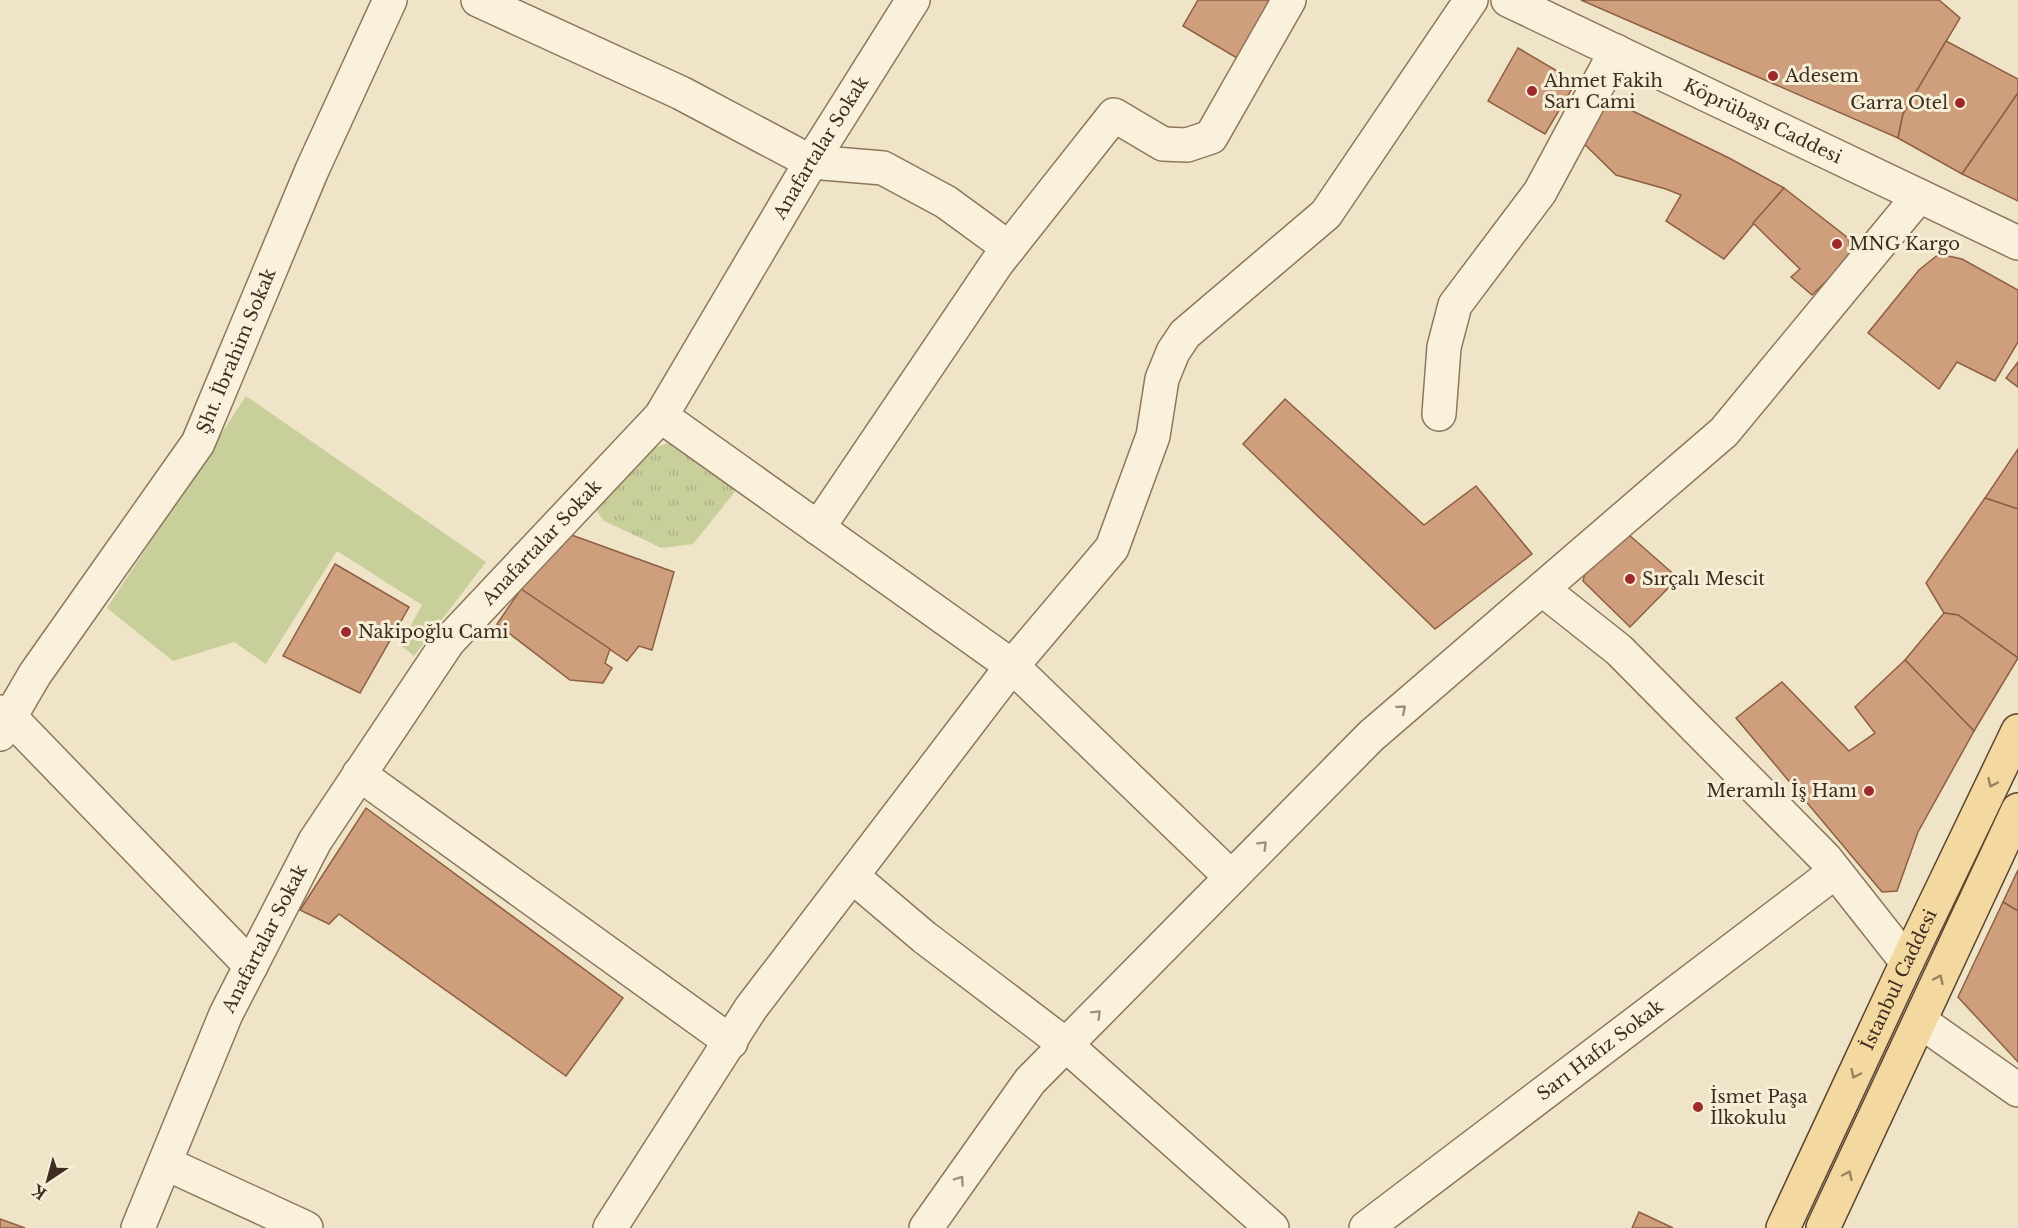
<svg xmlns="http://www.w3.org/2000/svg" width="2018" height="1228" font-family="'Libre Baskerville',serif">
	<style>
		.grass { fill: #c9cf9b }
		.park { fill: url(#park-tufts) }
		.building { fill: #cf9f7d; stroke: #8d5f41; stroke-width: 1.5 }
		.lines { fill: none; stroke-linecap: round; stroke-linejoin: round }
		.minor-casing { stroke: #8d765c; stroke-width: 36 }
		.major-casing { stroke: #5b4430; stroke-width: 36 }
		.minor { stroke: #faf1dc; stroke-width: 33 }
		.major { stroke: #f3d9a0; stroke-width: 33 }
		.oneway { stroke: #9c907e }
		.oneway2 { stroke: #988460 }
		.poi-dot { fill: #9e2a2b; stroke: #f7eed8; stroke-width: 2 }
		.labels { text-anchor: middle; stroke-width: 6; stroke-linejoin: round; paint-order: stroke }
		.poi-label { font-size: 18px; fill: #3d2e20; stroke: #f7eed8; text-anchor: start }
		.street-label { font-size: 18px; fill: #3d2e20; stroke: #f7eed8 }
	</style>
	<defs>
		<pattern id="park-tufts" width="24" height="20" patternUnits="userSpaceOnUse" patternTransform="scale(1.5)"><rect width="24" height="20" fill="#c9cf9b"/><path d="M3 7l-1-3M5 7V3M7 7l1-3M15 17l-1-3M17 17v-4M19 17l1-3" fill="none" stroke="#aeb285"/></pattern>
	</defs>
	<rect width="100%" height="100%" fill="#f0e4c8"/>
	<path class="grass" d="M246,396L486,562L414,656L400,645L422,605L337,551L266,664L234,642L173,661L107,608Z"/>
	<path class="park" d="M670,442L738,488L693,544L662,548L604,521L596,510L652,449Z"/>
	<g class="building">
		<path d="M1198,0H1278L1242,61L1183,26Z"/>
		<path d="M1581,0H1939L1960,18L1903,114L1898,138Z"/>
		<path d="M1946,41L2018,79V93L1962,174L1898,138L1903,114Z"/>
		<path d="M1518,48L1576,82L1545,134L1488,101Z"/>
		<path d="M2018,93V201L1962,174Z"/>
		<path d="M1602,96L1729,158L1784,188L1724,259L1666,221L1681,195L1666,189L1616,175L1576,136Z"/>
		<path d="M1784,188L1848,238L1851,257L1812,295L1791,277L1800,269L1753,223Z"/>
		<path d="M1939,254L1962,259L2018,290V342L1995,381L1957,362L1939,389L1868,333L1919,270Z"/>
		<path d="M2018,362V387L2006,378Z"/>
		<path d="M1285,399L1424,525L1476,486L1532,554L1435,629L1243,444Z"/>
		<path d="M2018,449V509L1985,498Z"/>
		<path d="M1985,498L2018,509V658L1958,615L1944,613L1926,583Z"/>
		<path d="M566,533L674,572L652,650L639,646L627,661L521,589Z"/>
		<path d="M1628,534L1678,578L1630,627L1583,581L1589,557Z"/>
		<path d="M335,564L409,607L360,693L283,656Z"/>
		<path d="M521,589L610,649L605,663L612,668L603,683L570,680L497,624Z"/>
		<path d="M1944,613L1958,615L2018,658L1974,731L1905,660Z"/>
		<path d="M1905,660L1974,731L1918,832L1897,891L1882,892L1736,718L1782,682L1849,751L1875,733L1855,707Z"/>
		<path d="M366,808L623,998L566,1076L339,914L329,924L300,910Z"/>
		<path d="M2018,870V911L2003,902Z"/>
		<path d="M2003,902L2018,911V1062L1958,997Z"/>
		<path d="M1639,1212L1673,1228H1632Z"/>
		<path d="M0,1219L25,1228H0Z"/>
	</g>
	<g class="lines">
		<g class="minor-casing">
			<g id="minor">
				<path d="M478,0L681,93L811,162L883,168L946,202L1009,248"/>
				<path id="s1" d="M1508,0L2018,243"/>
				<path d="M1439,414L1444,347L1455,305L1540,192L1616,51"/>
				<path d="M661,416L1012,666L1231,877"/>
				<path d="M818,528L997,263L1114,115L1163,144L1187,145L1211,137L1289,0"/>
				<path d="M1542,589L1619,650L1825,858L1907,962"/>
				<path d="M0,712L10,717L251,966"/>
				<path id="s2" d="M0,734L35,674L198,443L312,170L390,0"/>
				<path d="M359,774L731,1042"/>
				<path d="M852,876L924,937L1066,1045L1272,1228"/>
				<path d="M1920,1021L2018,1090"/>
				<path d="M165,1163L306,1228"/>
				<path id="s3" d="M138,1228L226,1014L315,841L448,642L661,416L811,162L913,0"/>
				<path d="M610,1228L751,1008L1012,666L1112,548L1153,436L1162,379L1173,352L1185,334L1326,214L1471,0"/>
				<path d="M926,1228L1030,1081L1371,736L1724,432L1919,196"/>
				<path id="s4" d="M1366,1228L1835,872"/>
			</g>
		</g>
		<g class="major-casing">
			<g id="major">
				<path id="s5" d="M1783,1228L1907,962L2018,731"/>
				<path d="M1823,1228L2018,810"/>
			</g>
		</g>
		<use href="#minor" class="minor"/>
		<use href="#major" class="major"/>
	</g>
	<defs><path id="oneway-chevron" d="M-2-3.5L2.5 0L-2 3.5" fill="none" stroke-width="1.6" stroke-linecap="round" stroke-linejoin="round" transform="scale(1.5)"/></defs>
	<g class="oneway">
		<use href="#oneway-chevron" transform="translate(1402 709) rotate(-41)"/>
		<use href="#oneway-chevron" transform="translate(1263 845) rotate(-45)"/>
		<use href="#oneway-chevron" transform="translate(1097 1014) rotate(-45)"/>
		<use href="#oneway-chevron" transform="translate(960 1180) rotate(-55)"/>
	</g>
	<g class="oneway2">
		<use href="#oneway-chevron" transform="translate(1992 783) rotate(115)"/>
		<use href="#oneway-chevron" transform="translate(1939 979) rotate(-65)"/>
		<use href="#oneway-chevron" transform="translate(1855 1074) rotate(115)"/>
		<use href="#oneway-chevron" transform="translate(1848 1175) rotate(-65)"/>
	</g>
	<g class="poi-dot">
		<circle cx="1773" cy="76" r="6"/>
		<circle cx="1532" cy="91" r="6"/>
		<circle cx="1960" cy="103" r="6"/>
		<circle cx="1837" cy="244" r="6"/>
		<circle cx="1630" cy="579" r="6"/>
		<circle cx="346" cy="632" r="6"/>
		<circle cx="1869" cy="791" r="6"/>
		<circle cx="1698" cy="1107" r="6"/>
	</g>
	<g class="labels">
		<g class="poi-label">
			<text x="1785" y="82">Adesem</text>
			<text x="1544" y="87">Ahmet Fakih<tspan x="1544" dy="21">Sarı Cami</tspan></text>
			<text x="1948" y="109" text-anchor="end">Garra Otel</text>
			<text x="1849" y="250">MNG Kargo</text>
			<text x="1642" y="585">Sırçalı Mescit</text>
			<text x="358" y="638">Nakipoğlu Cami</text>
			<text x="1857" y="797" text-anchor="end">Meramlı İş Hanı</text>
			<text x="1710" y="1103">İsmet Paşa<tspan x="1710" dy="21">İlkokulu</tspan></text>
		</g>
		<g class="street-label">
			<text dy="6" stroke="none"><textPath href="#s1" startOffset="282">Köprübaşı Caddesi</textPath></text>
			<text dy="6" stroke="none"><textPath href="#s3" startOffset="1288">Anafartalar Sokak</textPath></text>
			<text dy="6" stroke="none"><textPath href="#s2" startOffset="452">Şht. İbrahim Sokak</textPath></text>
			<text dy="6" stroke="none"><textPath href="#s3" startOffset="802">Anafartalar Sokak</textPath></text>
			<text dy="6" stroke="none"><textPath href="#s3" startOffset="316">Anafartalar Sokak</textPath></text>
			<text dy="6" stroke="none"><textPath href="#s5" startOffset="274">İstanbul Caddesi</textPath></text>
			<text dy="6" stroke="none"><textPath href="#s4" startOffset="294">Sarı Hafız Sokak</textPath></text>
		</g>
	</g>
	<g transform="translate(48 1180) rotate(216)" stroke="#f7eed8" stroke-width="4.5" paint-order="stroke">
	<path d="M0-4.5L10 22L0 15L-10 22Z" fill="#3d2e20"/>
	<text y="-9" font-size="16" font-weight="bold" text-anchor="middle" fill="#3d2e20">K</text>
	</g>
</svg>
